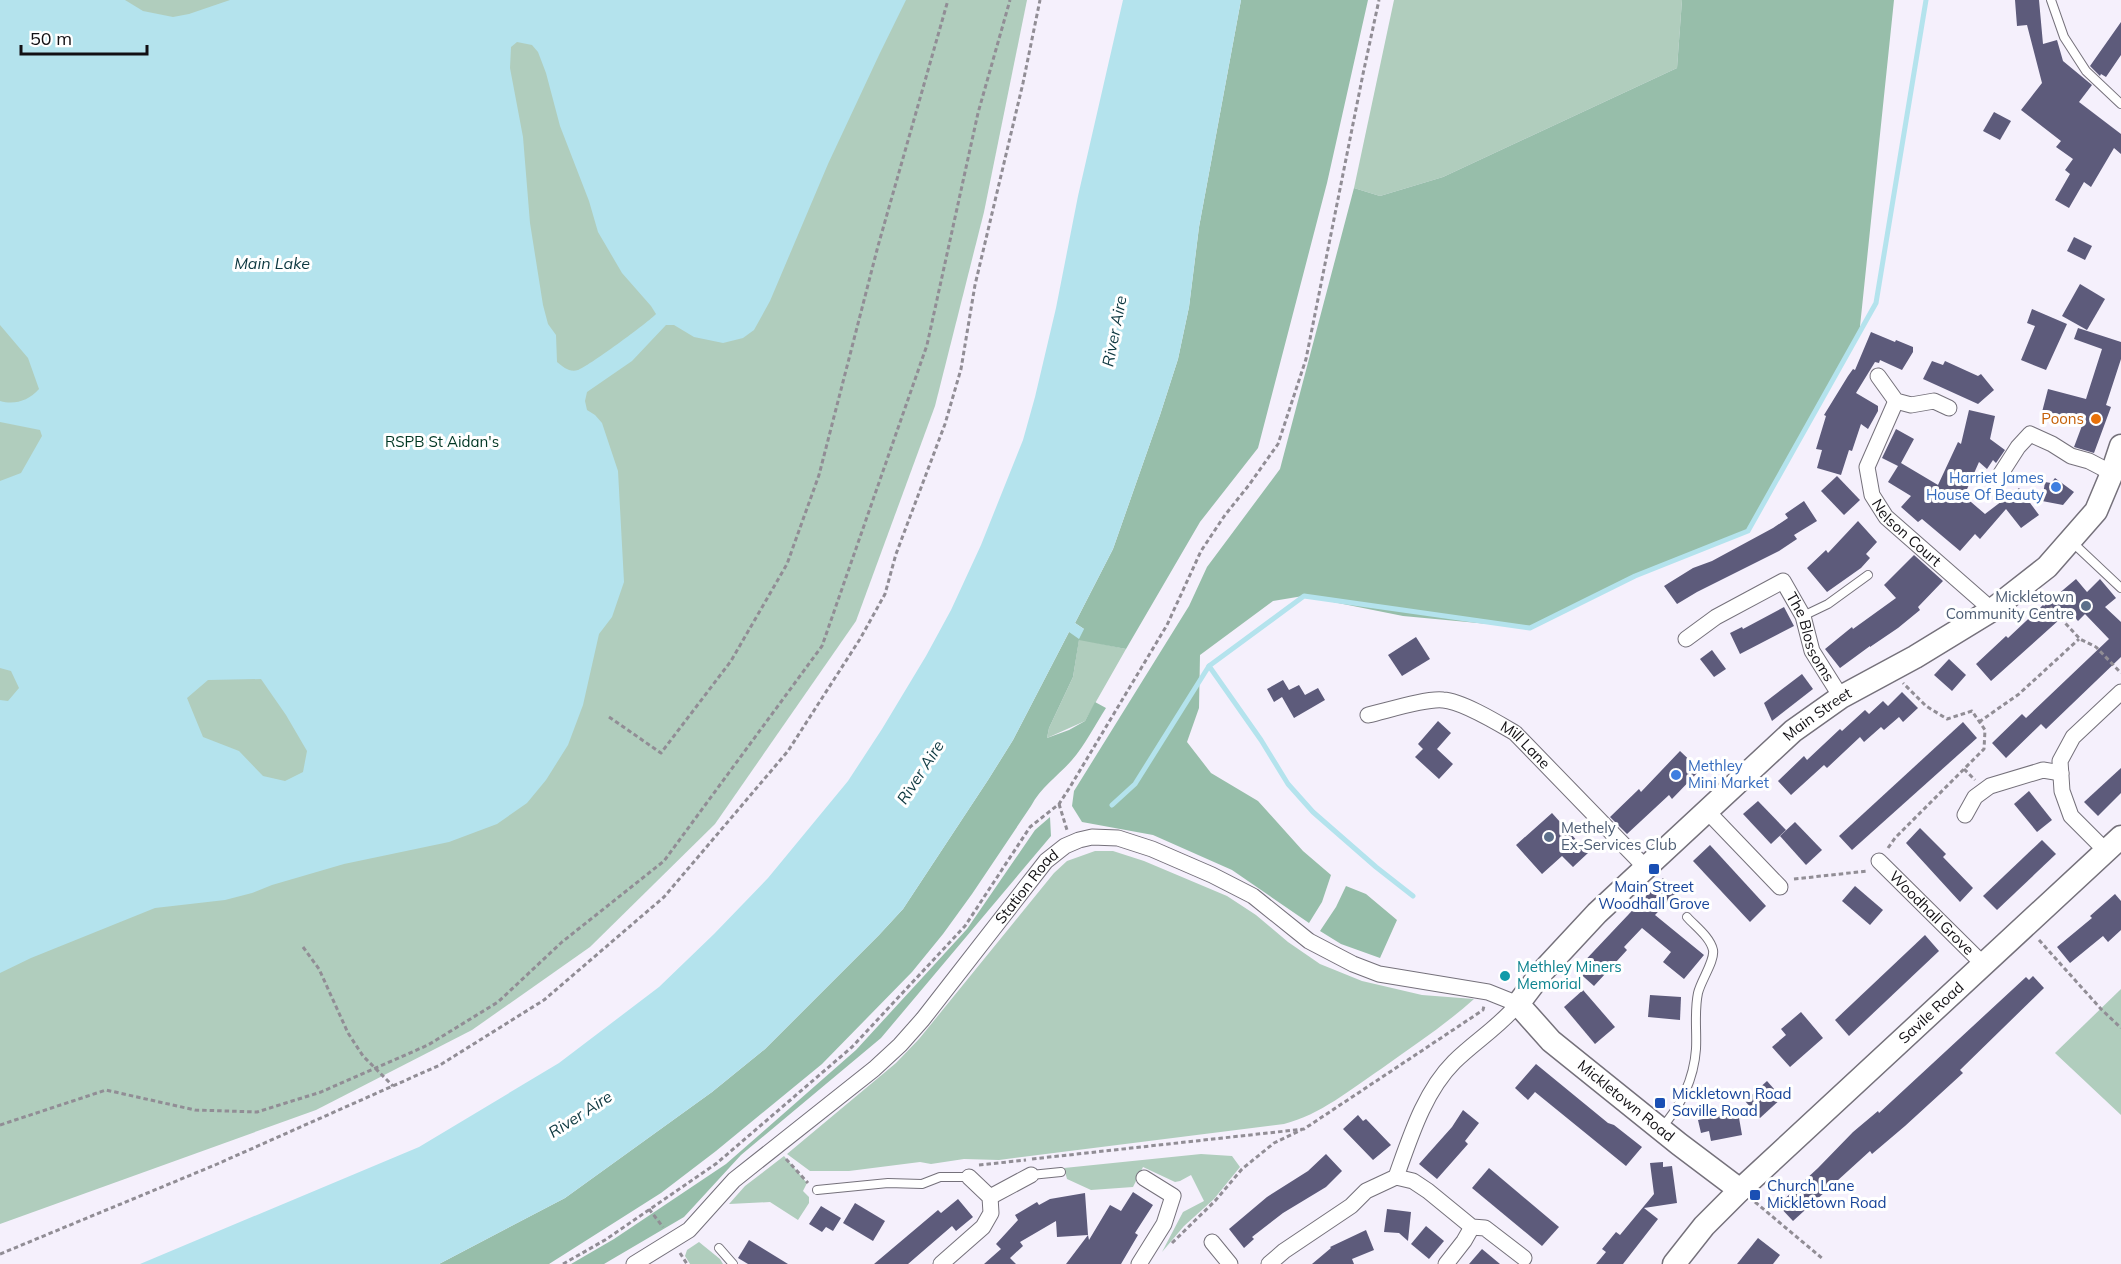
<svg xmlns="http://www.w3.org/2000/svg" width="2121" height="1264" font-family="Mulish,sans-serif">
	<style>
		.green { fill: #b0cdbd }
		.forest { fill: #97beaa }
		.water { fill: #b4e3ed; fill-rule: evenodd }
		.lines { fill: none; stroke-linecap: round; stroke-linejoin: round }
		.stream { stroke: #b4e3ed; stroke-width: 5 }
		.building { fill: #5d5b7b }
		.lane-casing { stroke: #75717b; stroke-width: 10 }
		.street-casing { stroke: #75717b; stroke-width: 17 }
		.secondary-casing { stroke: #75717b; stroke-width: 25 }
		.path { stroke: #918d95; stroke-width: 3; stroke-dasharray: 4.5 3; stroke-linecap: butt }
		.lane { stroke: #fff; stroke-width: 8 }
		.street { stroke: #fff; stroke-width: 15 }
		.secondary { stroke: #fff; stroke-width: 22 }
		.food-dot { fill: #e8710a; stroke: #fff; stroke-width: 2 }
		.shop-dot { fill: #3f7fe0; stroke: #fff; stroke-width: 2 }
		.service-dot { fill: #5c6f8a; stroke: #fff; stroke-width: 2 }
		.transit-dot { fill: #1a4fb4; stroke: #fff; stroke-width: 2 }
		.culture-dot { fill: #0f9aa8; stroke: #fff; stroke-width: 2 }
		.labels { text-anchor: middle; stroke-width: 6; stroke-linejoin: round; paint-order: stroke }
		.food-label { font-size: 15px; fill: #c56008; stroke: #fff; text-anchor: end }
		.park-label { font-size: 15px; fill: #013724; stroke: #fff }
		.shop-label { font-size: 15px; fill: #366cbe; stroke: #fff; text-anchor: end }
		.street-label { font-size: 15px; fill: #121014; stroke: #fff }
		.service-label { font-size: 15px; fill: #4e5e75; stroke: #fff; text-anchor: end }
		.transit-label { font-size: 15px; fill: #164399; stroke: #fff; text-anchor: start }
		.culture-label { font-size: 15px; fill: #0d838f; stroke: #fff; text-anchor: start }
		.water-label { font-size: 16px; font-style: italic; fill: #0d3840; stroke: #fff }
	</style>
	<rect width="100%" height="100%" fill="#f5f0fc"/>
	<g class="green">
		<path d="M0,0H1027L984,212L935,406L856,621L715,824L590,947L472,1030L316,1110L0,1224Z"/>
		<path d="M1394,0H1682L1677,68L1443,177L1380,196L1354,188Z"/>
		<path d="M1079,639L1126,649L1085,721L1047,738L1049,728L1073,677Z"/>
		<path d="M1095,851H1113L1144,861L1227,896L1256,915L1288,942L1320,964L1362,981L1422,995L1474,999C1445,1025 1413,1046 1381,1069C1351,1089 1320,1115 1284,1124L999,1160L964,1159L931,1164L920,1162L849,1171H810L787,1154L896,1063L919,1039L1054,873L1067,861Z"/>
		<path d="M2121,989V1115L2055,1053Z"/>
		<path d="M1201,1154L1232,1156L1240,1167L1214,1199L1184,1226L1162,1252L1183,1212L1204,1201L1191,1175L1180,1181L1175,1182L1143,1167L1133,1187L1091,1190L1067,1179L1064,1168Z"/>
		<path d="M784,1156L807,1183L803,1191L809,1197V1203L798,1220L770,1202L729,1204L745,1186Z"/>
		<path d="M699,1242L720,1259L723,1264H690L685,1256L687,1250Z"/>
	</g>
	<g class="forest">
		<path d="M1241,0H1368L1327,183L1258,448L1200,522L1126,649L1079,640L1073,677L1049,728L1047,738L1069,730L1085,721L1095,702L1106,708C1095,725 1085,745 1072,760C1058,776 1041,787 1031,806L972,894L943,934L912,972L822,1064L716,1151L661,1193L549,1264H439L565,1198L712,1092L765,1049L879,935L903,909L988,780L1013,740L1069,632L1084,629L1075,623L1113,549L1160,415L1178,359L1189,307L1199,227Z"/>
		<path d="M1682,0H1894L1859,336L1748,531L1635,576L1530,628L1403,616L1303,596L1273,601L1200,655L1199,708L1187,742L1211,773L1258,801L1303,851L1331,875L1322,902L1309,923L1232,870L1153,835L1082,822L1072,806L1074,791L1189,606L1207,567L1280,469L1354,188L1380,196L1443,177L1677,68Z"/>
		<path d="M1050,817L1051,836L881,1038L741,1155L684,1217L604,1264H571L614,1239L726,1164L856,1050L967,929L1035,830Z"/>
		<path d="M1346,886L1366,894L1397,920L1380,958L1341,944L1320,931L1336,907Z"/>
	</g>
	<g class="water">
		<path d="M0,0H125L143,11L173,17L189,14L230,0H906L879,55L828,164L770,301L754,330L743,338L723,343L694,337L674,325H666L632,361L587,392L585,401L587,410L595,415L602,423L618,471L624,582L612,617L599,634L583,705L568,745L546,780L527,803L497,824L449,842L344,864L272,885L252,893L225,900L155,908L31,958L0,973V700L8,701L19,688L11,671L0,668V481L21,473L42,436L40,430L0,422V401C15,405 28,401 39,389L28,358L0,325ZM517,42L532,45L538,52L546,73L560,126L589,201L598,232L622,273L651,306L656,314C650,321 586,368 578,370C570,373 563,367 557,362L556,335L548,324L543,305L530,223L523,137L510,68L511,47ZM261,679L286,715L307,751L303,772L285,781L263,776L239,751L203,737L187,698L208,680Z"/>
		<path d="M1123,0H1241L1199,227L1189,307L1178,359L1160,415L1113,549L1075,623L1084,629L1079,639L1069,632L1013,740L988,780L903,909L879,935L765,1049L712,1092L565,1198L439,1264H140L419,1147L559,1063L659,987L714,934L768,878L848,781L882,729L926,656L951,610L981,545L1023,440L1035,397L1056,308L1078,196Z"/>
	</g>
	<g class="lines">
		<g class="stream">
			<path d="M1209,666L1261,740L1288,784L1313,812L1376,867L1413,896"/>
			<path d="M1112,805L1135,784L1209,666L1304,596L1530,628L1635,576L1748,531L1876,303L1926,0"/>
		</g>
	</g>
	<g class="building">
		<path d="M2015,0H2039L2043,44L2057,40L2063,61L2092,85L2079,102L2121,134V154L2114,148L2091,187L2084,182L2069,208L2055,200L2070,174L2065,170L2073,159L2056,147L2061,141L2021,110L2042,83L2027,25L2017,26Z"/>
		<path d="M2121,22V55L2106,77L2101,74L2100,76L2090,66Z"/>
		<path d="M1994,112L2011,121L2000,140L1983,131Z"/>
		<path d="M2074,237L2092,246L2085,260L2067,251Z"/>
		<path d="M2080,284L2105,299L2087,330L2062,316Z"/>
		<path d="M2032,309L2067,324L2046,370L2021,360L2035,326L2027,323Z"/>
		<path d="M2078,328L2121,342V359L2106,405L2111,407L2094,453L2074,447L2083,423L2042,412L2048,389L2086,399L2102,349L2074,339Z"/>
		<path d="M1871,332L1895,342L1896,340L1913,347V352L1902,370L1880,360L1879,363L1875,362L1856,393L1878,406V411L1868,429L1861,424L1852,451L1849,450L1841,475L1817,468L1822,450L1816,449L1826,416L1824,415L1848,376L1853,369L1855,370Z"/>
		<path d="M1932,361L1943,365L1945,361L1978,376L1981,374L1994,390L1978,404L1923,379Z"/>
		<path d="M1969,410L1995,416L1990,439L2005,450L1996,463L1993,460L1987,469L1979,462L1964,496L1985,514L2019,488L2039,515L2021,528L2006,509L1980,539L1975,534L1960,551L1922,519L1918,522L1901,507L1911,496L1888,482L1898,466L1882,458L1896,429L1914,439L1901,463L1938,485L1958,442L1961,444Z"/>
		<path d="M1837,476L1860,500L1844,515L1821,491Z"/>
		<path d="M2055,478L2074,492L2063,505L2042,501L2045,482L2051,483Z"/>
		<path d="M1804,501L1817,521L1794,535L1797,539L1779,551L1697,592L1677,604L1664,586L1693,568L1712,561L1773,528L1788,518L1785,514Z"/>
		<path d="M1858,521L1877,542L1866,554L1870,558L1861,568L1827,592L1807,568L1826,550L1828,553Z"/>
		<path d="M1914,555L1943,581L1918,607L1920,610L1898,628L1870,647V646L1840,668L1825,649L1852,627L1853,629L1896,598L1884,585Z"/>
		<path d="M2076,579L2087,592L2100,579L2116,598L2105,607L2121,622V657L2046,729L2041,724L2006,758L1992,743L2022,714L2026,718L2109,639L2085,614L2078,621L2069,611L1991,681L1976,664L2006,636L2008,638L2043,605L2044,606Z"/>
		<path d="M1784,607L1794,626L1740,654L1730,633L1742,627L1743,629Z"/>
		<path d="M1416,637L1430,659L1402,676L1388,655Z"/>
		<path d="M1712,650L1726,669L1714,677L1700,659Z"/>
		<path d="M1949,659L1966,675L1952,691L1934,675Z"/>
		<path d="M1802,674L1813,689L1772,721L1764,703Z"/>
		<path d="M1283,680L1289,690L1299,685L1305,695L1318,688L1325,700L1294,718L1282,697L1274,702L1267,689Z"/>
		<path d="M1902,692L1918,708L1903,722L1899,717L1884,730L1881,727L1864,742L1860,737L1827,768L1824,765L1791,795L1778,781L1804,756L1807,760L1840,729L1842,731L1865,710L1869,714L1883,701L1888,706Z"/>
		<path d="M1438,721L1451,733L1437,749L1453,764L1439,779L1415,757L1423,749L1418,744Z"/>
		<path d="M1963,722L1977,738L1852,850L1839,836Z"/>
		<path d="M1680,751L1700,770L1672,799L1669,795L1627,834L1610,817L1639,789L1641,792Z"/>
		<path d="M2121,768V793L2098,816L2084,802Z"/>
		<path d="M2029,791L2052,820L2037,832L2014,804Z"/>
		<path d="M1758,801L1786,830L1771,844L1743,814Z"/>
		<path d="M1552,813L1588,853L1573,867L1562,856L1542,874L1516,845Z"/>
		<path d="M1795,822L1822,850L1806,865L1780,836Z"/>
		<path d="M1920,828L1946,854L1943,857L1973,888L1960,902L1906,843Z"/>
		<path d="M2042,840L2056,854L1997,910L1983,896Z"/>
		<path d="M1710,845L1766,906L1750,922L1693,861Z"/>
		<path d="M1663,878L1677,892L1655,915L1704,955L1684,979L1663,962L1671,952L1642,928L1624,947L1627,950L1594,986L1576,970Z"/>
		<path d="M1855,886L1883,910L1870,925L1842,901Z"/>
		<path d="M2115,894L2121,901V930L2108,942L2103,936L2070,963L2057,947L2092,918L2090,916Z"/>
		<path d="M1925,935L1939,951L1849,1036L1835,1020Z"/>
		<path d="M2033,976L2044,988L1960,1070L1963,1073L1905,1126L1872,1154L1870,1151L1793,1221L1778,1205L1818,1168L1853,1132L1878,1111L1879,1113L2026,977L2029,980Z"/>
		<path d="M1583,990L1615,1027L1595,1044L1564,1007Z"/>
		<path d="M1650,995L1681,997L1680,1020L1648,1017Z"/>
		<path d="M1801,1012L1823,1038L1790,1067L1772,1047L1786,1035L1781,1029Z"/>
		<path d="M1536,1064L1608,1123L1614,1125L1642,1147L1626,1166L1535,1092L1528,1100L1515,1088Z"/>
		<path d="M1767,1081L1782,1098L1760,1118L1745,1101Z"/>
		<path d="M1463,1110L1479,1123L1465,1141L1468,1144L1437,1179L1419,1164L1452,1127Z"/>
		<path d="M1738,1112L1742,1135L1711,1141L1709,1131L1701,1133L1698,1120Z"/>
		<path d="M1358,1115L1363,1121L1366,1119L1391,1145L1373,1160L1343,1129Z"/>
		<path d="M1326,1154L1342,1171L1326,1187L1283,1213L1252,1237L1254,1239L1244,1248L1229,1229L1267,1197L1308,1171Z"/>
		<path d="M1663,1162V1167L1672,1166L1677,1203L1644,1208L1658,1219L1623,1264H1596L1606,1252L1602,1249L1616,1232L1620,1235L1654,1194L1650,1163Z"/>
		<path d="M1489,1168L1559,1227L1542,1246L1472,1188Z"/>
		<path d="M1133,1192L1153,1205L1135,1233L1138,1235L1121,1264H1066L1088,1235L1089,1240L1110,1205L1121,1211Z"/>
		<path d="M1085,1193L1088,1235L1057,1237L1056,1221L1020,1242L1023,1246L1010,1258L1016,1264H984L1001,1249L996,1244L1018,1220L1015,1215L1037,1202L1039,1205L1050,1199Z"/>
		<path d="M958,1199L973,1217L956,1231L952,1226L908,1264H874L938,1210L941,1213Z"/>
		<path d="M855,1203L885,1221L873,1241L843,1223Z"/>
		<path d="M821,1206L841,1218L833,1231L826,1227L822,1232L809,1224Z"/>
		<path d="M1387,1209L1411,1212L1408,1241L1399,1233L1384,1232Z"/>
		<path d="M1426,1226L1444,1241L1429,1259L1411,1244Z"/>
		<path d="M1366,1230L1374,1250L1352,1259L1354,1264H1312L1331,1248L1330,1247Z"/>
		<path d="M1758,1238L1780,1255L1773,1264H1737Z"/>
		<path d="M749,1240L788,1264H748L738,1258Z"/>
		<path d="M1482,1249L1500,1264H1469Z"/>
	</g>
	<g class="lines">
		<g class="lane-casing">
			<g id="lane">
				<path d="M2051,0L2064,37L2086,71L2121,104"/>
				<path d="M2072,542L2121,588"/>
				<path d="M1803,616L1828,604L1868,575"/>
				<path d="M1661,1128C1681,1107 1694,1078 1696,1049C1697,1030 1694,1012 1698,993C1701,980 1715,961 1713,950C1710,937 1696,927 1687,917"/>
				<path d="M1031,1175L1061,1172"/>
				<path d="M817,1190L888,1183L922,1184L940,1177H969"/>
				<path d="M719,1248L733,1264"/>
			</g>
		</g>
		<g class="street-casing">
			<g id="street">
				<path d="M1878,376L1896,401L1911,405L1934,401L1949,408"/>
				<path id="s1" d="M1896,401L1867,467L1872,495L1886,517L1992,610"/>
				<path d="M2000,475L2018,447L2030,434L2052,444L2071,456L2089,461L2112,473"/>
				<path id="s2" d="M1686,639L1716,617L1783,581L1803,616L1812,651L1841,697"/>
				<path id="s3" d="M1368,715C1386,711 1426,698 1443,700C1462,701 1498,723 1515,733L1646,868"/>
				<path d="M1707,811L1780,887"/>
				<path d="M1965,815L1975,797L1990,786L2043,770L2061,773"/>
				<path d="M2106,851L2071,816L2062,791L2060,761L2073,737L2121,692"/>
				<path id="s4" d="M1879,861L1984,965"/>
				<path d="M1396,1177L1413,1181L1428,1191L1472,1227L1485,1228L1524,1258"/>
				<path d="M990,1197L1031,1175"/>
				<path d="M1212,1242L1230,1264"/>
				<path id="s5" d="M634,1264L689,1230L734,1180L874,1069L900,1045L923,1019L1046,861L1065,846L1079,840L1092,837L1118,838L1152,849L1212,875L1253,896L1309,941L1353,964L1379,974L1488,992L1518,1004C1499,1027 1474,1042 1454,1062C1424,1092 1410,1138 1396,1177L1366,1191L1351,1206L1284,1251L1269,1264"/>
				<path d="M941,1264L983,1227L991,1213L990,1197L969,1177"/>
				<path d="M1139,1264L1164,1224L1173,1196L1144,1178"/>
				<path d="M1446,1264L1464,1241L1472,1227"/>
			</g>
		</g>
		<g class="secondary-casing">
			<g id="secondary">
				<path id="s6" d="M1740,1190L1679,1144L1551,1041L1518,1004L1543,971L1597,913L1793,731L1841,697L1915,657L1992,610L2047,567L2096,511L2112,473L2121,446"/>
				<path id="s7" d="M1674,1264L1704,1226L1740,1190L2121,837"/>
			</g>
		</g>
		<g class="path">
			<path d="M2040,596L2080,639L2096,647L2121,673"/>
			<path d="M609,717L661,753L731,661L787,564L819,475L878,246L948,0"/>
			<path d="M1979,722L2019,694L2079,639"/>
			<path d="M1964,769L1975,780"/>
			<path d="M1059,804L1067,830"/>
			<path d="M1888,848L1895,838L1984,749L1985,730L1972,711L1947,719L1926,706L1903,683"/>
			<path d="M1794,879L1868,871"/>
			<path d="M2039,940L2101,1009L2121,1028"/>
			<path d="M303,947L319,969L348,1033L363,1056L393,1086"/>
			<path d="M0,1125L106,1090L195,1110L257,1112L321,1092L428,1045L498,1002L562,942L664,861L822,646L927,345L978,113L1010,0"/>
			<path d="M786,1159L808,1183"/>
			<path d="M1032,1159L1304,1129L1483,1010L1484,1006"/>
			<path d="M979,1165L1026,1160"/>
			<path d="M1755,1202L1823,1259"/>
			<path d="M649,1209L663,1227"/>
			<path d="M1172,1243L1215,1201L1242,1169L1274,1143L1301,1130"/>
			<path d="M680,1253L687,1264"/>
			<path d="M0,1254L215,1165L440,1065L544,1000L664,897L788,751L860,639L885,594L896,554L945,424L961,369L975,285L1023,83L1040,0"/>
			<path d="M563,1264L605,1240L717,1163L852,1047L965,926L1030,827L1059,804L1070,787L1167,625L1201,551L1225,515L1249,485L1278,444L1306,359L1363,74L1379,0"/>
		</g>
		<use href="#lane" class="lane"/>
		<use href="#street" class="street"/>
		<use href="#secondary" class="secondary"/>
	</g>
	<circle class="food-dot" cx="2096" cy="419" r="6"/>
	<g class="shop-dot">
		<circle cx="2056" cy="487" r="6"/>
		<circle cx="1676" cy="775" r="6"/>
	</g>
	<g class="service-dot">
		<circle cx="2086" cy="606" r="6"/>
		<circle cx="1549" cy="837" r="6"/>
	</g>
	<g class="transit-dot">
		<rect x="1648" y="863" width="12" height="12" rx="3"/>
		<rect x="1654" y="1097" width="12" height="12" rx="3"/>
		<rect x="1749" y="1189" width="12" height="12" rx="3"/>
	</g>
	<circle class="culture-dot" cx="1505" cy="976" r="6"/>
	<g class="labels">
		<g class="food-label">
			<text x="2084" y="424">Poons</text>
		</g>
		<g class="park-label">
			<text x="442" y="447">RSPB St Aidan's</text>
		</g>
		<g class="shop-label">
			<text x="2044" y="483">Harriet James<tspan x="2044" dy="17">House Of Beauty</tspan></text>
			<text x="1688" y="771" text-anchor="start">Methley<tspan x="1688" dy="17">Mini Market</tspan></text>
		</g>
		<g class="street-label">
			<text dy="5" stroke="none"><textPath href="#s1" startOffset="152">Nelson Court</textPath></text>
			<text dy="5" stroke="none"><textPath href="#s2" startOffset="176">The Blossoms</textPath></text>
			<text dy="5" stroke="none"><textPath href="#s6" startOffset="708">Main Street</textPath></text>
			<text dy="5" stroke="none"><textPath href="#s3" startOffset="172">Mill Lane</textPath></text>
			<text dy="5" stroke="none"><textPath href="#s5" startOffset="549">Station Road</textPath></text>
			<text dy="5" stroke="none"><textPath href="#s4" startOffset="74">Woodhall Grove</textPath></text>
			<text dy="5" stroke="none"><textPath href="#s7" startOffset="360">Savile Road</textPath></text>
			<text transform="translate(1626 1101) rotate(39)" y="5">Mickletown Road</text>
		</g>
		<g class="service-label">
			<text x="2074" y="602">Mickletown<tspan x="2074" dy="17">Community Centre</tspan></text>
			<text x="1561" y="833" text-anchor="start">Methely<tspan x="1561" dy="17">Ex-Services Club</tspan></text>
		</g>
		<g class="transit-label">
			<text x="1654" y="892" text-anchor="middle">Main Street<tspan x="1654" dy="17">Woodhall Grove</tspan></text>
			<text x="1672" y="1099">Mickletown Road<tspan x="1672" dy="17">Saville Road</tspan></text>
			<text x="1767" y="1191">Church Lane<tspan x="1767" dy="17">Mickletown Road</tspan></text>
		</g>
		<g class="culture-label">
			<text x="1517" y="972">Methley Miners<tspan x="1517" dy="17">Memorial</tspan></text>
		</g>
		<g class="water-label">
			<text x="272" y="269">Main Lake</text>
			<text transform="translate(1114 331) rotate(-79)" y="6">River Aire</text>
			<text transform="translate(920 772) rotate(-57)" y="6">River Aire</text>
			<text transform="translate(580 1114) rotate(-33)" y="6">River Aire</text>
		</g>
	</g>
	<path d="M21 45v9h126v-9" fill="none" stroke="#121014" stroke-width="3"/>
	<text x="30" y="45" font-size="18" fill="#121014" stroke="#ffffff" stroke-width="4.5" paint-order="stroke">50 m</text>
</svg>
